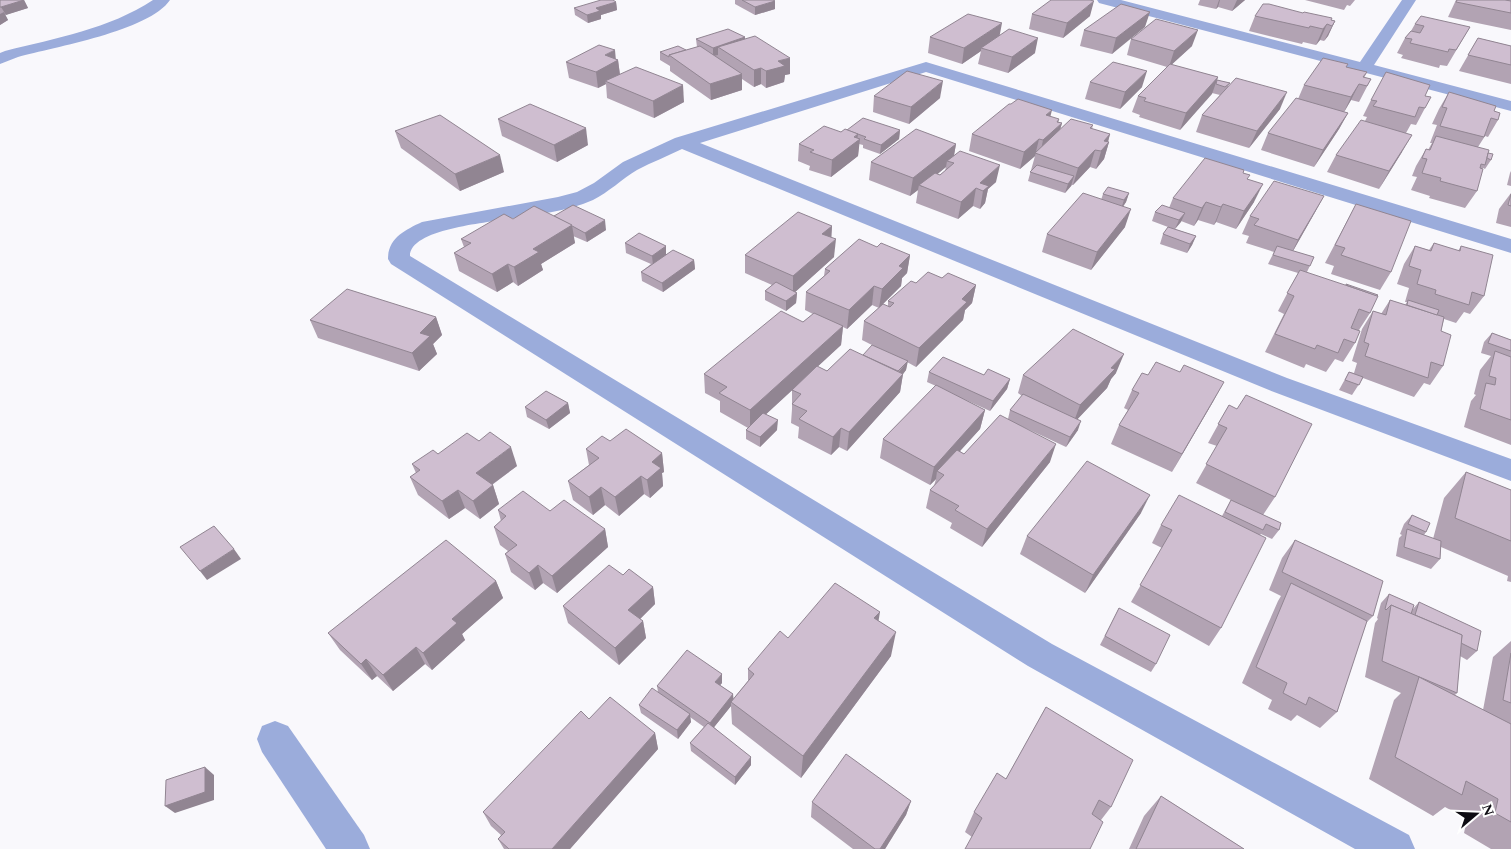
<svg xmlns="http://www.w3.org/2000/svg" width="1511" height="849" font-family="Spectral,serif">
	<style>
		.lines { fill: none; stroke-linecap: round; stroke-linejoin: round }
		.minor { fill: #9bacdb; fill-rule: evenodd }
		.wall { fill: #b2a3b3; fill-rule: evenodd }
		.shaded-wall { fill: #918592 }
		.building { fill: #cfbed0; stroke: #918592 }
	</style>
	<rect width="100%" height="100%" fill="#f9f8fc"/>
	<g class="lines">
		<g class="minor">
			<path d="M153,0H170C149,31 54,47 18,57C12,59 6,62 0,64V53L5,51C56,38 109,29 153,0Z"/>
			<path d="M1097,0H1121L1360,62L1402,0H1416L1374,65L1511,101V111L1099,3Z"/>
			<path d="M926,62L1511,239V253L926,72L700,143L1287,378L1511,459V481L1269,390L682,149C668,156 652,162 637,170C622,179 609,192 593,200C567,212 535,214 508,219C486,223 410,229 410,256L1052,644L1409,835L1415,849H1355L1028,666L391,264L388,259C388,238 405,230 422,222L558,197L577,192L594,183L623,162L675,138Z"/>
			<path d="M275,721L288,726L364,835L370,849H326L262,752L257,739L262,726Z"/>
		</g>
	</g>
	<g class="wall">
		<path d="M0,0H24L28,8L5,15L8,20L0,25Z"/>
		<path d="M735,0H773L775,1V9L755,15L735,4Z"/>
		<path d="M1200,0H1245L1232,11L1218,7L1216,9L1198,5Z"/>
		<path d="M1305,0H1355L1350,6L1347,5L1344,10Z"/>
		<path d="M1456,0H1511V30L1448,17Z"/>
		<path d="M616,2L617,10L601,15V19L588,23L575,15L574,8Z"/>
		<path d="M1150,12L1112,54L1080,46L1084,30Z"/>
		<path d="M1303,13L1335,21L1328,36L1324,41L1320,40L1316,45L1303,42L1302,44L1249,31L1255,16Z"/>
		<path d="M1032,14L1090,16L1063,38L1029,29Z"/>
		<path d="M1415,24L1470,27L1447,66L1440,65L1439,68L1401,58L1403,55L1397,53L1405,38L1411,31Z"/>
		<path d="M1000,35L1035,53L1008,73L978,64L981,51L962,64L928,53L930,37Z"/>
		<path d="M745,37V39L790,74L785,75L784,82L766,88L761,84L754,87L742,79V90L711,100L670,71V66L660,60V52L686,50L697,47L696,39Z"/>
		<path d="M1478,38L1511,46V84L1459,71Z"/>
		<path d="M1131,39L1192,46L1171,65L1218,77L1217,80L1230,83L1228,86L1280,109L1249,148L1196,132L1202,115L1220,95L1212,93L1180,130L1139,117L1140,115L1132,112L1138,96L1167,67L1127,55Z"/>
		<path d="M616,59L618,60L620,74L684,102L654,118L607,98L606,84L598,88L569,78L566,62Z"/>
		<path d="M1346,67L1367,72L1364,78L1371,79L1359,102L1351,100L1344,112L1348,113L1339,129L1314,167L1261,150L1268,133L1298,99L1304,85Z"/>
		<path d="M1090,82L1142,87L1120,109L1085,99Z"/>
		<path d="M1449,92L1494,111L1498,120L1488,137L1485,136L1478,147L1488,153L1491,160L1485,169L1483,168L1482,169L1477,191L1465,208L1429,198L1430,196L1411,190L1417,177L1412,176L1416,166L1426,149L1428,150L1432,143H1430L1437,125L1432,124L1439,109Z"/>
		<path d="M874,96L940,98L909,124L873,112Z"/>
		<path d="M1425,96V108L1416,125L1411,124L1406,133L1402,152L1379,189L1327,172L1336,155L1365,121L1367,117L1363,116L1371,100Z"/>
		<path d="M1050,116L1058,122L1062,123L1060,130L1093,125L1092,129L1110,134L1108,142H1109L1104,159L1096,169L1090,167L1073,185H1072L1065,193L1028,181L1035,156L1020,169L969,151L972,134Z"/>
		<path d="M498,119L588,145L557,162L502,136Z"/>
		<path d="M847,130H900L899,139L880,154L863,148V145L859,144L858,156L831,177L809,170L810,166L798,161L799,144L841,132Z"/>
		<path d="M395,131L504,172L460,191L401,148Z"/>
		<path d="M956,144L954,155L996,182L988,189L985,203L980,209L973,206L958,219L916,203L918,190L910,196L869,180L871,162ZM946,167L945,171L940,175L937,174Z"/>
		<path d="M1511,171V186L1507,185L1510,173Z"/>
		<path d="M1244,173L1248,179L1254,202L1236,229L1216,222L1214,225L1198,220L1194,226L1181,221L1175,229L1196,236L1192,245L1187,253L1160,244L1163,234L1168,227L1152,221L1155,212L1169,208L1173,198Z"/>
		<path d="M1129,193L1126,202L1123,207L1125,227L1091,270L1042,252L1047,234L1101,200L1103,194Z"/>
		<path d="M1511,193V227L1496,223L1499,209Z"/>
		<path d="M1324,196L1314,214L1293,251L1314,257L1307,272L1370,313L1359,330L1355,343L1343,362L1335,359L1326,372L1306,364L1304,368L1265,352L1284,314L1278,311L1298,273L1268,264L1274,252L1246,243L1249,236L1242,234L1250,216Z"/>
		<path d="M1356,204L1391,272L1380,290L1331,274L1334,266L1325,263Z"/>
		<path d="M554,216L606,230L587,242L573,236L575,243L541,264L543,270L518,286L513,282L497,292L459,271L454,253L464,247L461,239L513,219Z"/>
		<path d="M832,226L831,238L834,257L795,292L797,293L796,303L786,311L765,300V291L772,285L745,273V255Z"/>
		<path d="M625,243L666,246V254L694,260L695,269L663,292L642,281L641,272L651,264L626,253Z"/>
		<path d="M1434,243L1458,251L1461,246L1484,296L1470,314L1464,312L1456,323L1444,319L1441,331L1443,366L1430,385L1424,383L1414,397L1363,378L1352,395L1339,390L1349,372L1354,373L1357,363L1352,361L1362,329L1373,311L1381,314L1390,300L1405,305L1407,302H1405L1409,288L1397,284L1404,264L1415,246L1429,250Z"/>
		<path d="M877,247L910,255L907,273L902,278L901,286L880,307L888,306V301L916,283L942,278L976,285L972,303L965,310L963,320L916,367L907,362L906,370L903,374L900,392L847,451L839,447L831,455L798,438L799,427L791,423L792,409V390L801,382L766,414L777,430L760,447L746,439V430L748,428L720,412V401L705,393L704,374L803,322L813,314L805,310L806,292L824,276L825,269ZM872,305L879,308L864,321L862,340L876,347L863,355L827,371L817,367L841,345L843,327L847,329Z"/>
		<path d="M436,317L442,335L433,344L437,354L419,371L318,338L310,320Z"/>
		<path d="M1492,333L1511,340V445L1464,427L1471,401L1476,395L1474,394L1480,370L1491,356L1481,353L1484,342Z"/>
		<path d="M929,372L984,375L1010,379L1007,389L990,411L948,392L985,410L980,429L960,451L964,454L1008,419L1010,410L1022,396L1018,393L1023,375L1116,373L1111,379L1107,388L1077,419L1078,430L1066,447L1019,425L1050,462L982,547L950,528L952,523L926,508L930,490L934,486L936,479L930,485L880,458L883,439L936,386L927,382Z"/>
		<path d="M1132,390L1214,400L1172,472L1111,444L1119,425L1128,410L1124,408Z"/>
		<path d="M568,403L570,413L549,429L527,417L525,407Z"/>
		<path d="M1229,405L1275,497L1263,515L1279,530L1272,539L1261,534L1260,535L1221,628L1209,646L1131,602L1162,548L1152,543L1161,525L1222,516L1231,500L1245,507L1196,483L1217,446L1208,443Z"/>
		<path d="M610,441L662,453L664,472L662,473L663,486L650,498L644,494L619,516L605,505L593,515L573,500L568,481L589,465L586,449Z"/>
		<path d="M438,454L517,466L492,485H493L499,504L480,519L465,508L449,519L418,495L410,477L416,473L412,464Z"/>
		<path d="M1466,472L1511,490V582L1507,581L1508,576L1441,547L1440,559L1431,569L1396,556L1399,538L1402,535L1400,534L1404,524L1412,515L1426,532L1424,535L1433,539L1444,498Z"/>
		<path d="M498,510L550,511L605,529L608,547L557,593L543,583L535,590L511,572L505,554L508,551L500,545L494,527L501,521Z"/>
		<path d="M1141,513L1085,593L1020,554L1027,536Z"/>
		<path d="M1295,540L1373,616L1366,623L1337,712L1320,728L1297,715L1291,721L1268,709L1272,700L1242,683L1278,601L1281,596L1269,590L1282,558Z"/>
		<path d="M623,575L653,587L655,604L640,619L643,621L646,638L619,665L568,623L563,606Z"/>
		<path d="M496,581L503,598L462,634L465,640L432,670L425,664L393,691L377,676L372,680L340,650L328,633Z"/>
		<path d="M1389,594L1413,609L1419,602L1477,651L1467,660L1460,656L1457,693L1455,695L1483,710L1493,657L1511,641V849H1491L1464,833L1467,819L1445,807L1433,816L1369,779L1394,700L1401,693L1365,677L1375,623L1378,619L1377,618L1381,603Z"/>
		<path d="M1119,608L1156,664L1151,672L1100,645Z"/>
		<path d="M879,621L891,656L801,778L732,724L731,706L714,727L751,765L735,785L691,751L690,743L704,727L690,717L691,722L678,739L641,713L639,705L658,692L657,686L722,683L720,685L733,694V699L748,681V669L788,638Z"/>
		<path d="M1046,707L1111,807L1101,820L972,837L965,832L974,812L1006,779Z"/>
		<path d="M589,719L655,733L658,749L570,849H504L498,839L501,835L491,826L483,812Z"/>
		<path d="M1161,796L1244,849H1129L1144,816Z"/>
		<path d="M911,801L906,815L885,849H853L811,817L812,802Z"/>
	</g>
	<g class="shaded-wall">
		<path d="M24,0L28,8L6,15L1,7Z"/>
		<path d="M1219,0H1220L1218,7L1216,9Z"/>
		<path d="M1237,0H1245L1232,11Z"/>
		<path d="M775,1V9L755,15V7Z"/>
		<path d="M1094,1L1090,16L1063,38L1067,23Z"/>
		<path d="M616,2L617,10L601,15V19L588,23L587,15L596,8Z"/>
		<path d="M4,12L8,20L0,25V14Z"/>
		<path d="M1150,12L1145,27L1112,54L1116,38Z"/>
		<path d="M1335,21L1328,36L1324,41L1332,26Z"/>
		<path d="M1002,23L999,39L981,48V51L962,64L964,48Z"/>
		<path d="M1327,24L1320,40L1316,45L1323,29Z"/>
		<path d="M1198,30L1192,46L1169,67L1174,51Z"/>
		<path d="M745,37V45L718,47V55L713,56V48Z"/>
		<path d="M1038,38L1035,53L1008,73L1012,57Z"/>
		<path d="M615,50L616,61L618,60L620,76L605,81L606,84L598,88L596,72L605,55Z"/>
		<path d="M790,58V74L785,75L784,82L766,88V71L778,61Z"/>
		<path d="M761,68V84L754,87V70Z"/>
		<path d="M1147,71L1142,87L1120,109L1125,92Z"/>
		<path d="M742,74V90L711,100L710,84Z"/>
		<path d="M1218,77L1212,94L1180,130L1186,113Z"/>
		<path d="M943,81L940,98L909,124L911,107Z"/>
		<path d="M1359,84L1351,100L1343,114L1351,97Z"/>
		<path d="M683,85L684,102L654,118L653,101Z"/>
		<path d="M1287,92L1280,109L1249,148L1257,131Z"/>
		<path d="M1052,110L1048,126L1046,115Z"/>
		<path d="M1348,113L1339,129L1314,167L1323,150Z"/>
		<path d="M1059,119L1057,128L1062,123L1057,140L1040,155L1043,140Z"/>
		<path d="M586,128L588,145L557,162L554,145Z"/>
		<path d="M900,130L899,139L880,154L881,145Z"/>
		<path d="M858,134L857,141L860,139L858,156L831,177L832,160Z"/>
		<path d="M1110,134L1107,145L1109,142L1104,159L1096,169L1104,141Z"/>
		<path d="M1412,135L1402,152L1379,189L1389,171Z"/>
		<path d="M1039,139L1035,156L1020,169L1024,152Z"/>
		<path d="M956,144L953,161H947L946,167L922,187L919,185L918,190L910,196L913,178Z"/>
		<path d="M1095,150L1090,167L1073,185L1078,168Z"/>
		<path d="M500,155L504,172L460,191L455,174Z"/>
		<path d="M1000,165L996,182L988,189L985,203L980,209L983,191L980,183Z"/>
		<path d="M1074,176L1071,186L1065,193L1068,184Z"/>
		<path d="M1263,184L1254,202L1236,229L1244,211Z"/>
		<path d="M976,188L973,206L958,219L961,202Z"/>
		<path d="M1129,193L1126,202L1121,209L1124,200Z"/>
		<path d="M1324,196L1314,214L1289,258L1298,240Z"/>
		<path d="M1206,202L1198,220L1194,226L1202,208Z"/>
		<path d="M1223,204L1216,222L1214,225L1221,207Z"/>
		<path d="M1131,209L1125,227L1091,270L1097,252Z"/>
		<path d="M1185,213L1181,222L1175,229L1179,220Z"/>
		<path d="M605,220L606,230L587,242L585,233Z"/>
		<path d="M572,225L575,243L541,264L543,270L518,286L514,267L533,249Z"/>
		<path d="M832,226L831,243L822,234Z"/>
		<path d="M1196,236L1192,245L1187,253L1190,244Z"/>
		<path d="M836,239L834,257L793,294V276Z"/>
		<path d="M666,246V255L653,265L652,256Z"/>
		<path d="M910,255L907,273L902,278L901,286L879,308L882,289L899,266Z"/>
		<path d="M694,260L695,269L663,292L662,283Z"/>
		<path d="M508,264L513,282L497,292L492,274Z"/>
		<path d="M976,285L972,303L965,310L963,320L916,367L919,348L962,299Z"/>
		<path d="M874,286L872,305L847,329L849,310Z"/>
		<path d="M797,293L796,303L786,311V301Z"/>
		<path d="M436,317L442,335L433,344L437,354L419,371L412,353L420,333Z"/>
		<path d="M843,326L841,345L750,429V410Z"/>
		<path d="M1124,354L1116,373L1111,379L1107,388L1073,424L1080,405L1111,368Z"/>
		<path d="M908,361L906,370L903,374L900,392L847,451L849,432Z"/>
		<path d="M1010,379L1007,389L990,411L993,401Z"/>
		<path d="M1224,382L1214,400L1172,472L1182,454Z"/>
		<path d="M568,403L570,413L549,429L546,420Z"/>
		<path d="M985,410L980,429L940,473L937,471L936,479L930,485L934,467Z"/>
		<path d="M778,420L777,430L760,447V437Z"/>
		<path d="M1081,421L1078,430L1066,447L1070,437Z"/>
		<path d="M841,428L839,447L831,455L833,437Z"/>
		<path d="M1056,444L1050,462L982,547L987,529Z"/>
		<path d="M511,447L517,466L483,491L476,473Z"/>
		<path d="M662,453L664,472L662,473L663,486L650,498L647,480L652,462Z"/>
		<path d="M641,476L644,494L619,516L615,497Z"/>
		<path d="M493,485L499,504L480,519L473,501Z"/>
		<path d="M601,487L605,505L593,515L589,497Z"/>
		<path d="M458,490L465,508L449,519L442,501Z"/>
		<path d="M1150,495L1141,513L1085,593L1093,575Z"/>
		<path d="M605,529L608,547L557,593L552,576Z"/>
		<path d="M234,549L241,559L207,580L200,571Z"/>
		<path d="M538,565L543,583L535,590L529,573Z"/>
		<path d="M496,581L503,598L462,634L465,640L432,670L423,653L452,619Z"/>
		<path d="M653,587L655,604L632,627L628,610Z"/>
		<path d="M880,612L876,636L874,618Z"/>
		<path d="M643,621L646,638L619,665L615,648Z"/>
		<path d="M896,632L891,656L801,778L803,756Z"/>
		<path d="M416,647L425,664L393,691L383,675Z"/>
		<path d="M366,659L377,676L372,680L361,664Z"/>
		<path d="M722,674V683L716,690L715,682Z"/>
		<path d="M733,694L734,703L731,702V706L711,731L710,723Z"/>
		<path d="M690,714L691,722L678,739L677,730Z"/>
		<path d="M655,733L658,749L570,849H552Z"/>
		<path d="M751,757V765L735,785V777Z"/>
		<path d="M205,767L214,775V800L175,813L165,806Z"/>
		<path d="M911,801L906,815L885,849H880Z"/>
	</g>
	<g class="building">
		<path d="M0,0H24L1,7H0Z"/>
		<path d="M601,0H613L616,2L596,8L600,11L587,15L574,8Z"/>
		<path d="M742,0H773L775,1L755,7Z"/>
		<path d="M1051,0H1090L1094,1L1067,23L1032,14Z"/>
		<path d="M1457,0H1505L1511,1V13L1456,2Z"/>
		<path d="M1121,4L1150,12L1116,38L1084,30Z"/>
		<path d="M1263,4H1269L1303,13L1304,12L1332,18L1331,20L1335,21L1332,26L1327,24L1323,29L1310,26L1309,28L1255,16Z"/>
		<path d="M968,14L1002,23L964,48L930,37Z"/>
		<path d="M1421,16L1470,27L1456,50L1449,49L1448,52L1410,43L1412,39L1405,38L1411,31L1420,33L1424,26L1415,24Z"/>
		<path d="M1156,19L1198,30L1174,51L1131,39Z"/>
		<path d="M728,29L745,37L713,48L696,39Z"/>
		<path d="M1009,29L1038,38L1012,57L981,48Z"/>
		<path d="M755,36L790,58L778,61L785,66L766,71L761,68L754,70L718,47Z"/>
		<path d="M1478,38L1511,46V65L1468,55Z"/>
		<path d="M599,45L615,50L605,55L618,60L596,72L566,62Z"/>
		<path d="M678,46L686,50L669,55V57L660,52Z"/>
		<path d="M700,46L742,74L710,84L669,55Z"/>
		<path d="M1323,58L1348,64L1346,67L1367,72L1363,77L1371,79L1367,86L1359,84L1351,97L1304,85Z"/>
		<path d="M1113,62L1147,71L1125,92L1090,82Z"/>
		<path d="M1170,64L1218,77L1186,113L1144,101L1146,98L1138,96Z"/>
		<path d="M636,67L683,85L653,101L605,81Z"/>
		<path d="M907,71L943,81L911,107L874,96Z"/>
		<path d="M1386,72L1430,85L1425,96L1431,97L1425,108L1419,107L1415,117L1373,106L1377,101L1371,100Z"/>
		<path d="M1236,78L1287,92L1257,131L1202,115Z"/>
		<path d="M1217,80L1230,83L1225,87L1216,84Z"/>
		<path d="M1449,92L1496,106L1494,111L1500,113L1498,120L1491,118L1484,137L1440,126L1447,108L1442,107Z"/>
		<path d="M1296,98L1348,113L1323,150L1268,133Z"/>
		<path d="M1018,99L1052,110L1046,115L1059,119L1057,122L1062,123L1043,140L1039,139L1024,152L972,134L1009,104H1011Z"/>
		<path d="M530,104L586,128L554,145L498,119Z"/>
		<path d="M440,115L500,155L455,174L395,131Z"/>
		<path d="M863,118L900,130L881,145L864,139L866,137L847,130Z"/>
		<path d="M1071,119L1093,125L1090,128L1110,134L1104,141L1109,142L1101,151L1095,150L1078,168L1035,153Z"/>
		<path d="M1361,120L1412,135L1389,171L1336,155Z"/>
		<path d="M824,126L841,132L845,129L858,134L854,137L860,139L832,160L810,152L814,150L799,144Z"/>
		<path d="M916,129L956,144L913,178L871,162Z"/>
		<path d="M1436,136L1489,150L1485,165L1481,164L1480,168L1483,169L1477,191L1440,181L1441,178L1422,173L1427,159L1422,158L1426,149L1430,150Z"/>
		<path d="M960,151L1000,165L980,183L989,186L983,191L976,188L961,202L919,185L935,173L940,175L954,163L947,161Z"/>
		<path d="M1488,153L1493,154L1491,160L1487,158Z"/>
		<path d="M1205,158L1244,170L1243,173L1250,175L1247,179L1263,184L1244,211L1223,204L1221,207L1206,202L1202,208L1173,198Z"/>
		<path d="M1037,165L1074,176L1068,184L1030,172Z"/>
		<path d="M1274,181L1324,196L1298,240L1254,225L1259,219L1250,216Z"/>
		<path d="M1108,187L1129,193L1124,200L1103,194Z"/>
		<path d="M1083,193L1131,209L1097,252L1047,234Z"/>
		<path d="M1511,194V206L1508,205Z"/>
		<path d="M1356,204L1411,221L1391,272L1341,255L1345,248L1335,245Z"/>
		<path d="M573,205L605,220L585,233L554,216Z"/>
		<path d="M1162,205L1185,213L1179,220L1155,212Z"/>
		<path d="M534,206L572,225L533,249L539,252L514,267L508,264L492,274L454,253L471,243L461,239L504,214L513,219Z"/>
		<path d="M798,212L832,226L822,234L836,239L793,276L745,255Z"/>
		<path d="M1168,227L1196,236L1190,244L1163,234Z"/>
		<path d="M639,233L666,246L652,256L625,243Z"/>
		<path d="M859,239L877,247L881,243L910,255L899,266L903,268L882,289L874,286L849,310L806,292L830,271L825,269Z"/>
		<path d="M1434,243L1460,251L1461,246L1493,255L1484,296L1472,292L1469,305L1435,294L1436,290L1417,284L1421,270L1409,266L1415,246L1431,251Z"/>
		<path d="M1277,246L1314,257L1310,266L1273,255Z"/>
		<path d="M673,250L694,260L662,283L641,272Z"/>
		<path d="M1300,270L1378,296L1370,313L1359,309L1351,328L1360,331L1355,343L1344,339L1338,353L1317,345L1315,349L1275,334L1294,296L1287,293Z"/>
		<path d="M928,272L942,278L948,273L976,285L962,299L967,302L919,348L864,321L883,304L890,307L894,303L888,301L911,281L916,283Z"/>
		<path d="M776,282L797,293L786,301L765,291Z"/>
		<path d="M1346,284L1378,295L1377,296L1346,285Z"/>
		<path d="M347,289L436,317L420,333L430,336L412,353L310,320Z"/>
		<path d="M1390,300L1444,317L1441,331L1451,335L1443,366L1431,362L1428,378L1365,356L1369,344L1364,342L1373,311L1386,315Z"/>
		<path d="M1408,300L1439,310L1437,315L1407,305Z"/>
		<path d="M781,311L803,322L814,313L843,326L750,410L719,393L727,387L704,374Z"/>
		<path d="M1073,329L1124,354L1111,368L1115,369L1080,405L1023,375Z"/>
		<path d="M1492,333L1511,340V351L1488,343Z"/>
		<path d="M872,345L908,361L898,371L863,355Z"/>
		<path d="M850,349L903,374L849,432L841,428L833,437L799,419L807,411L792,404L801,394L792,390L817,366L827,371Z"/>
		<path d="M1495,351L1511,357V420L1480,409L1486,383L1495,385L1496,378L1489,376Z"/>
		<path d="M943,357L984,375L988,369L1010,379L993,401L929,372Z"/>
		<path d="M1156,362L1180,372L1184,365L1224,382L1182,454L1119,425L1139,393L1132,390L1142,373L1148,375Z"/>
		<path d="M1349,372L1363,377L1359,385L1345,380Z"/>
		<path d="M936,385L985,410L934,467L883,439Z"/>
		<path d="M546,391L568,403L546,420L525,407Z"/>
		<path d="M1023,394L1081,421L1070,437L1010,410Z"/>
		<path d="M1246,395L1312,424L1275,497L1206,464L1227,428L1218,424L1229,405L1237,409Z"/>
		<path d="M763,413L778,420L760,437L746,430Z"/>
		<path d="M1000,415L1056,444L987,529L955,510L959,506L930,490L944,475L937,471L957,450L964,454Z"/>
		<path d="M626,429L662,453L652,462L661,468L647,480L641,476L615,497L601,487L589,497L568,481L599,458L586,449L602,436L610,441Z"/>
		<path d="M490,432L511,447L476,473L493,485L473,501L458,490L442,501L410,477L420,470L412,464L433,450L438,454L467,433L479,441Z"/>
		<path d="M1087,461L1150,495L1093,575L1027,536Z"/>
		<path d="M1466,472L1511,490V541L1455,518Z"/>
		<path d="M523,491L550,511L564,500L605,529L552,576L538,565L529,573L505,554L517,545L494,527L506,516L498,510Z"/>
		<path d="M1179,495L1266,538L1221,628L1140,585L1172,530L1161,525Z"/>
		<path d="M1231,500L1281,523L1279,530L1266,524L1263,530L1225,512Z"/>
		<path d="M1412,515L1430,523L1426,532L1408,524Z"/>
		<path d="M214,526L234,549L200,571L180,547Z"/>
		<path d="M1407,529L1441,541L1440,559L1404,547Z"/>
		<path d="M446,540L496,581L452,619L457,623L423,653L416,647L383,675L366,659L361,664L328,633Z"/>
		<path d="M1295,540L1383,581L1373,616L1282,572Z"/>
		<path d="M609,565L623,575L629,569L653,587L628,610L643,621L615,648L563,606Z"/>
		<path d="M835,583L880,612L874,618L896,632L803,756L731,702L754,674L748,669L780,631L788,638Z"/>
		<path d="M1291,583L1367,621L1337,712L1309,697L1306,705L1283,693L1287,683L1256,667Z"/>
		<path d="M1389,594L1414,605L1411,614L1391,605L1386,610L1385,609Z"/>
		<path d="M1419,602L1481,631L1477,651L1461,643L1462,635L1415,615Z"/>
		<path d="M1391,605L1462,635L1457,693L1382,661Z"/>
		<path d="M1119,608L1170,635L1156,664L1105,636Z"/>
		<path d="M687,650L722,674L715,682L733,694L710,723L657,686Z"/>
		<path d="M1511,653V703L1503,700Z"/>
		<path d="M1419,677L1511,724V822L1495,813L1498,799L1466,781L1462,795L1395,757Z"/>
		<path d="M652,688L690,714L677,730L639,705Z"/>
		<path d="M610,697L655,733L552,849H509L498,839L505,832L483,812L581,711L589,719Z"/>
		<path d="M1046,707L1133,760L1111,807L1099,800L1092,814L1103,822L1090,849H965L982,818L974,812L997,773L1006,779Z"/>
		<path d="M708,723L751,757L735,777L690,743Z"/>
		<path d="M846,754L911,801L880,849H875L812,802Z"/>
		<path d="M205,767V792L165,806L166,780Z"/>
		<path d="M1161,796L1244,849H1136Z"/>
	</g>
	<g transform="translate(1476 814) rotate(71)" stroke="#ffffff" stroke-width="4" paint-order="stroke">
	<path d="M0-4L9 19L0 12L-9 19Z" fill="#0e0c13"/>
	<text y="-8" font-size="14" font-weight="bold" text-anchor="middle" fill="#0e0c13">N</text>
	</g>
</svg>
